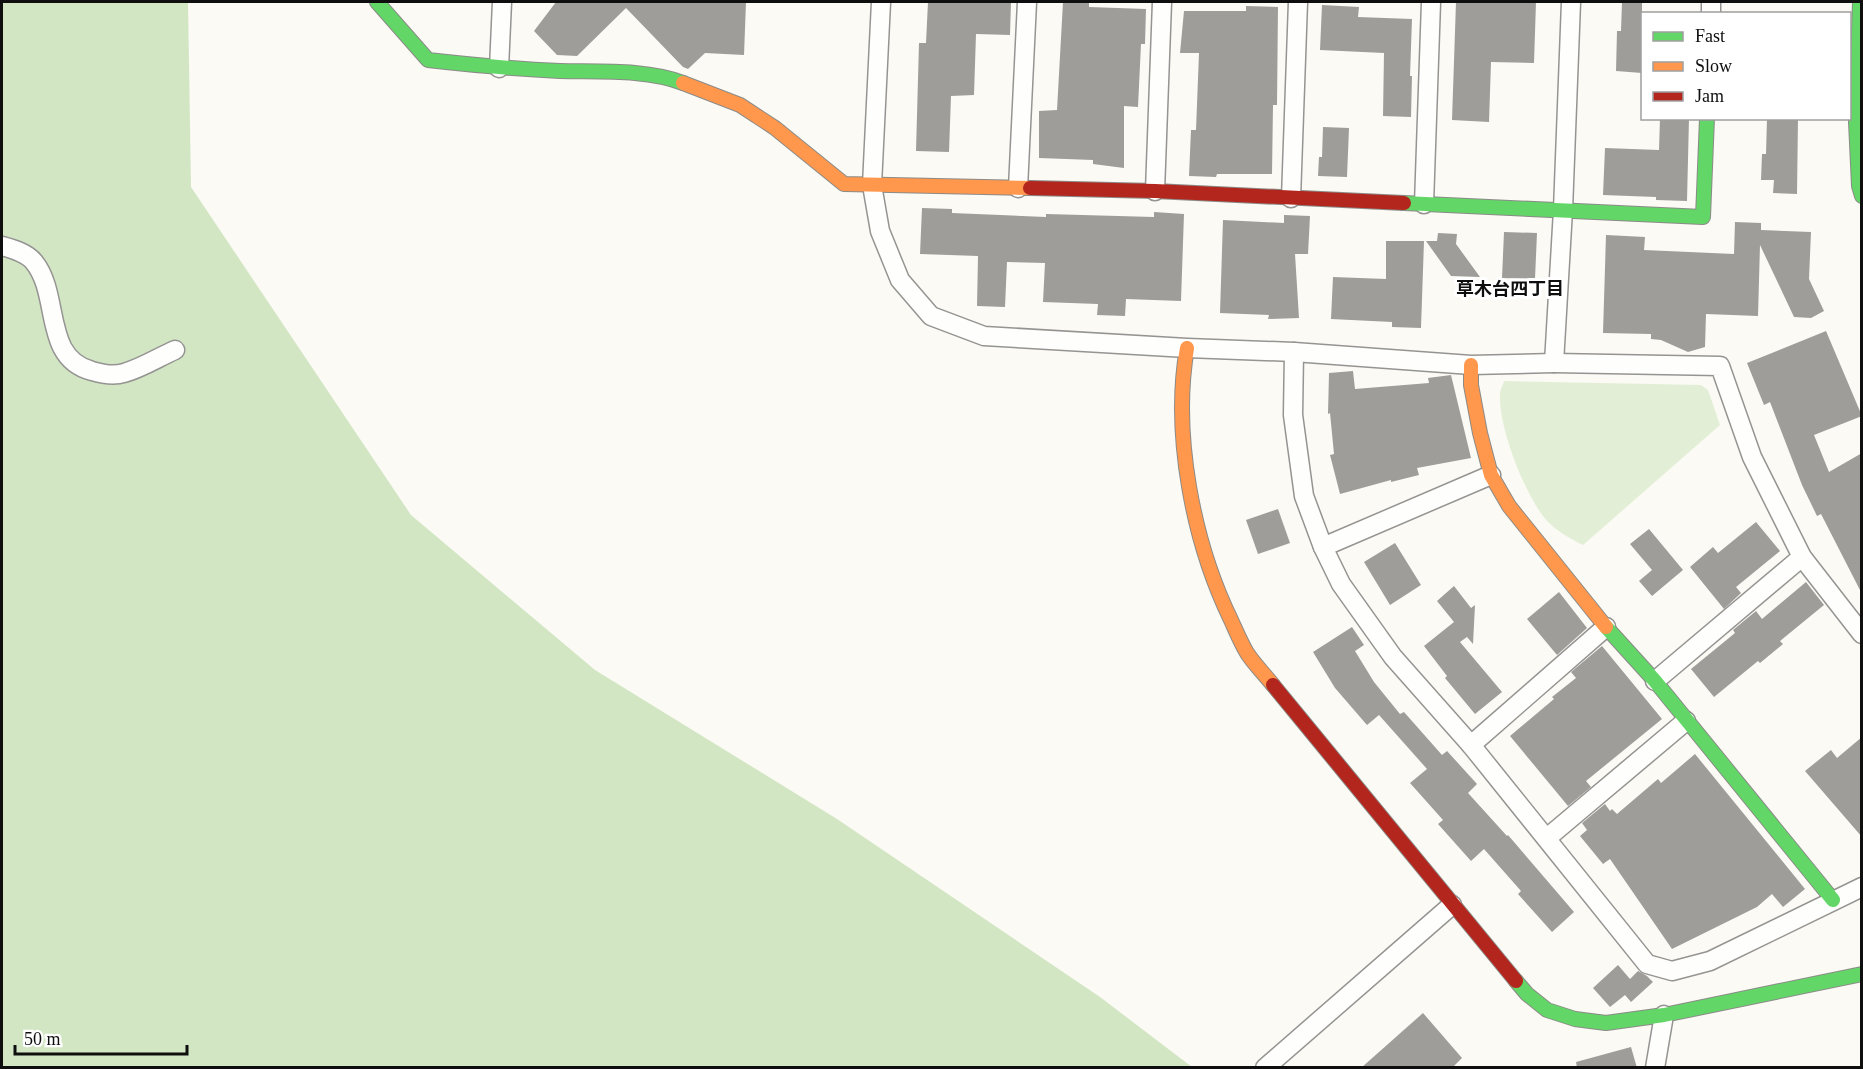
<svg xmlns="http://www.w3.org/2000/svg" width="1863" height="1069" font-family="'Times New Roman','Noto Sans JP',serif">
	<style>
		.green { fill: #e2efd6 }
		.forest { fill: #d2e6c4 }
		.building { fill: #9f9d99 }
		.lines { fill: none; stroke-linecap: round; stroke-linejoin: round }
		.street-casing { stroke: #959492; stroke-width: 21 }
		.fast-casing { stroke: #8b8b88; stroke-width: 16 }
		.slow-casing { stroke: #8b8b88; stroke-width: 16 }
		.jam-casing { stroke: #8b8b88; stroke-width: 16 }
		.street { stroke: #fefefd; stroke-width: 18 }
		.fast { stroke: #63d668; stroke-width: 14 }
		.slow { stroke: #ff974d; stroke-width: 14 }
		.jam { stroke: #b3261e; stroke-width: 14 }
		.labels { text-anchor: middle; stroke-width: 6; stroke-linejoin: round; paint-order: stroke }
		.neighbourhood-label { font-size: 18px; font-weight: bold; fill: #0e0e0e; stroke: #fff }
	</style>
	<rect width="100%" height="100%" fill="#fbfaf4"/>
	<path class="green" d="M1504,381L1701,385L1708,390L1720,425L1583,545C1571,539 1558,532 1548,522C1526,499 1498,426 1500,394C1500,390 1503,385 1504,381Z"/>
	<path class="forest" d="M2,2H188L191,187L411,515L595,670L837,819L1100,997L1192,1067L2,1068Z"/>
	<g class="building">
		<path d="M556,2H746L744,55L705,53L688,69L683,67L626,8L577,56L557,55L534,31Z"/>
		<path d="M928,2H1011L1010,35L976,34L974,95L951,96L949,152L916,151L919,43H926Z"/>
		<path d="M1063,2H1089V7L1146,9L1145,44H1141L1138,107L1124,106V168L1093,164V160L1039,158V111L1057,110Z"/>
		<path d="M1456,2H1536L1534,63L1491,62L1489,122L1452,120Z"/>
		<path d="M1622,2H1642V73L1616,71L1617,31H1621Z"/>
		<path d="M1322,5L1359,7L1358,17L1412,19L1410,76H1412L1411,117L1383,116L1384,53L1320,50Z"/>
		<path d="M1246,6L1278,7L1277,105H1273L1272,174H1217L1216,177L1189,176L1191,130H1196L1199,53H1180L1184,11H1246Z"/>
		<path d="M1660,118H1689L1687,201L1656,200V197L1603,195L1605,148L1659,150Z"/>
		<path d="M1767,118H1798L1797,194L1773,193L1774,180H1761L1762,154H1766Z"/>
		<path d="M1323,127L1349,128L1347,177L1318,176L1319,157H1322Z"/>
		<path d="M922,208L952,209V213L1046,217V214L1154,217V212L1184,214L1181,301L1126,299L1125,316L1097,315L1098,304L1043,302L1045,263L1007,262L1005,307L977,306L978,256L920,254Z"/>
		<path d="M1284,215L1310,216L1308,254H1295L1299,318L1268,319L1269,315L1220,313L1223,220L1284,223Z"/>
		<path d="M1735,222L1761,223V230L1811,232L1809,279L1824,311L1811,318L1794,317L1760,245L1758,316L1706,314L1705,347L1688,352L1661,340L1651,339V334L1603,333L1606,235L1645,237L1644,250L1734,254Z"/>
		<path d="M1504,232L1537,233L1535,279L1502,278Z"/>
		<path d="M1438,233L1457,234L1456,244L1480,277L1451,276L1426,241H1437Z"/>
		<path d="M1386,241H1424L1421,328L1392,327V322L1331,319L1333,277L1386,279Z"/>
		<path d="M1826,331L1862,416L1814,435L1829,472L1862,453V594L1821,514L1817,516L1802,485L1770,402L1764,405L1747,363Z"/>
		<path d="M1353,371L1355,389L1429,383L1428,378L1451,375L1471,458L1417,468L1419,475L1391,482V480L1340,494L1330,455L1334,454L1330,413L1328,414L1329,373Z"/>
		<path d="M1278,509L1290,543L1258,554L1246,520Z"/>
		<path d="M1756,522L1780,551L1736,587L1741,593L1724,609L1690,567L1713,547L1718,553Z"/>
		<path d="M1649,529L1683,570L1652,596L1639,581L1652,570L1630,544Z"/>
		<path d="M1395,543L1421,585L1390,605L1364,562Z"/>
		<path d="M1806,582L1824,605L1780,641L1783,644L1760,663L1758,661L1714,697L1691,669L1735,633L1733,630L1756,611L1762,619Z"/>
		<path d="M1454,586L1471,608L1475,605L1473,644L1467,637L1460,642L1502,692L1475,714L1445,678L1447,676L1424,646L1454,622L1437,601Z"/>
		<path d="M1559,592L1587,628L1557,655L1527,619Z"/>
		<path d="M1352,627L1364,645L1355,651L1374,682L1400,714L1404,712L1442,755L1447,751L1477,784L1468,793L1507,836L1508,835L1574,912L1552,932L1518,894L1521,891L1484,849L1471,861L1438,824L1443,820L1410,783L1427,769L1379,715L1367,725L1335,688L1313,652Z"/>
		<path d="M1602,646L1662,719L1586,781L1591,787L1568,806L1510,736L1554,699L1552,697L1576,678L1571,672Z"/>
		<path d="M1862,737V837L1805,771L1831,750L1837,758Z"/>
		<path d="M1695,754L1805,889L1783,907L1772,894L1757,907L1672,949L1610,859L1603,864L1580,836L1587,830L1582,823L1605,804L1610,811L1612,809L1617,814L1658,779L1661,783Z"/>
		<path d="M1618,965L1630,979L1638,971L1647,976L1653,982L1631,1002L1625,995L1610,1007L1593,988Z"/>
		<path d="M1423,1013L1462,1058L1452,1068H1361Z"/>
		<path d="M1631,1047L1637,1068H1577L1576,1062Z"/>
	</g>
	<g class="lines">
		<g class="street-casing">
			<g id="street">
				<path d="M881,2L872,185L880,231L900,280L931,316L984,336L1187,348L1294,352L1471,365L1554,363L1563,210L1571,2"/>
				<path d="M1711,14V2"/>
				<path d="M499,68L502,2"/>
				<path d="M1018,188L1027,2"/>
				<path d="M1155,191L1162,2"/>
				<path d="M1291,198L1298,2"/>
				<path d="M1424,204L1431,2"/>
				<path d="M2,246C13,249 27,253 34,262C61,295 42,358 92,371C102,374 114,376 124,373C142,368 159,357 175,350"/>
				<path d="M1294,352L1293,415L1304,496L1323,547L1341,584L1393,657L1471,745L1647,964L1672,971L1710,961L1862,887"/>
				<path d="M1554,363L1720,366L1752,457L1802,557L1862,634"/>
				<path d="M1323,547L1491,475"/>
				<path d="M1655,681L1802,557"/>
				<path d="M1471,745L1606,627"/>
				<path d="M1547,838L1686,721"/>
				<path d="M1265,1068L1452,905"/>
				<path d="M1655,1068L1664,1015"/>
			</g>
		</g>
		<g class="fast-casing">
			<g id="fast">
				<path d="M377,2L428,60C472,65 516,69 560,71C599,72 647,69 683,83"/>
				<path d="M1860,2L1856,122L1859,186L1862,196"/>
				<path d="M1404,203L1703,217L1707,118"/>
				<path d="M1606,627L1655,681L1833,900"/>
				<path d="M1516,981L1527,994L1547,1010L1575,1019L1606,1023L1664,1015L1862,974"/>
			</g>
		</g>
		<g class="slow-casing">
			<g id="slow">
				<path d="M683,83L740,105L775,128L844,184L1030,188"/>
				<path d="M1187,348C1172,434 1193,542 1231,620C1236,631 1241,643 1247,653C1255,665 1265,675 1273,685"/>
				<path d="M1471,365V385L1480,433L1491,475L1509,506L1606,627"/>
			</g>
		</g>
		<g class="jam-casing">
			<g id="jam">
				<path d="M1030,188L1155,191L1404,203"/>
				<path d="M1273,685L1516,981"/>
			</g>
		</g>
		<use href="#street" class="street"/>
		<use href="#fast" class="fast"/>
		<use href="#slow" class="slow"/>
		<use href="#jam" class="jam"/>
	</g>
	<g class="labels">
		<g class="neighbourhood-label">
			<text x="1510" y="295">草木台四丁目</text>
		</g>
	</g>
	<rect width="1863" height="1069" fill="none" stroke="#0e0e0e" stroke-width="6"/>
	<rect x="1641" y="12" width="210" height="108" fill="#ffffff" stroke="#9f9f9f" stroke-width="1.5"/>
	<rect x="1653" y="32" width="30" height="9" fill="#63d668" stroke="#9f9f9f" stroke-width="1.5"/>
	<text x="1695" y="42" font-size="18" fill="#0e0e0e">Fast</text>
	<rect x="1653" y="62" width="30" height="9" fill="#ff974d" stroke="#9f9f9f" stroke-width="1.5"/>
	<text x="1695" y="72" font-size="18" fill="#0e0e0e">Slow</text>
	<rect x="1653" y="92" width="30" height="9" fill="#b3261e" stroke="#9f9f9f" stroke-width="1.5"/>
	<text x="1695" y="102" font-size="18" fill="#0e0e0e">Jam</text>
	<path d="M15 1045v9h172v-9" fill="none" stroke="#0e0e0e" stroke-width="3"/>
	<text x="24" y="1045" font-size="18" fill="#0e0e0e" stroke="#ffffff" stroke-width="4.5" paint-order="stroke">50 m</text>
</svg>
